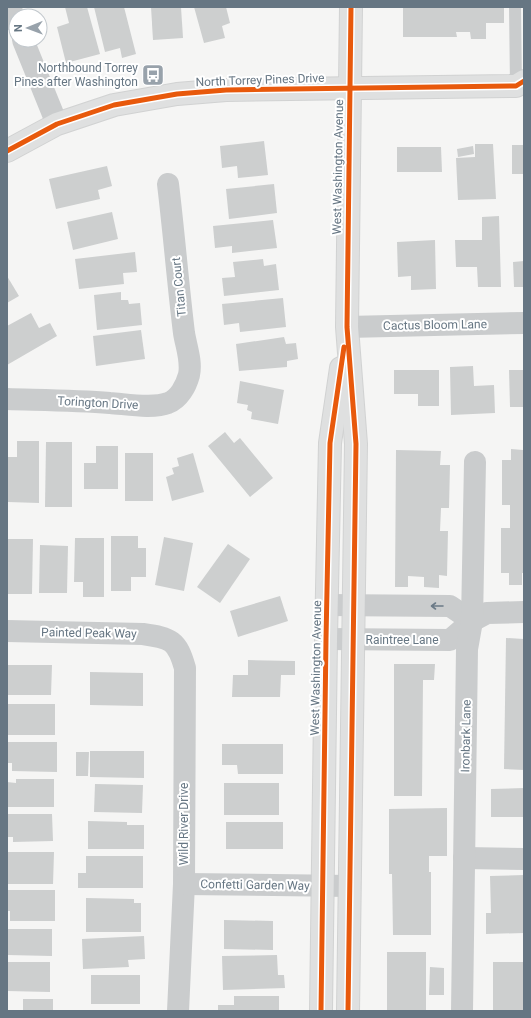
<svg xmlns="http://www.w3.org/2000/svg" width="531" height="1018" font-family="Roboto,sans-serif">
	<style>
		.building { fill: #cdcfcf }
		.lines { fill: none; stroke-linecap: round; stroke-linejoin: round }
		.secondary-casing { stroke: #d1d2d2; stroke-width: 24 }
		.lane { stroke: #cacccd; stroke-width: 12 }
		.street { stroke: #cacccd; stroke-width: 22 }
		.secondary { stroke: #dfe0e0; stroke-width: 22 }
		.cycleway-casing { stroke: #fff; stroke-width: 8 }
		.cycleway { stroke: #e8590c; stroke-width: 5 }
		.oneway { stroke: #6b7a87 }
		.labels { text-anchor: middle; stroke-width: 4; stroke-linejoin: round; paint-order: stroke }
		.poi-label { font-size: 12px; fill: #667683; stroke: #fff; text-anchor: end }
		.street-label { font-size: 12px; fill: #667683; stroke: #fff }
	</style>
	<rect width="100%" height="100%" fill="#f5f5f4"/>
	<g class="building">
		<path d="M65,7H87L100,54L66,63L57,27L69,23Z"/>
		<path d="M94,7H115L116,8L124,7L136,54L122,58L120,48L105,52Z"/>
		<path d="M151,7H181L183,38L153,40Z"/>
		<path d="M194,7H226L230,23L222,26L225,38L204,43Z"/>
		<path d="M403,7H504V23H486V39H471L470,32H456L457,37H403Z"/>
		<path d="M264,141L268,175L238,178L237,166L222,168L220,146Z"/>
		<path d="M475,144H493L496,199L458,200L456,158L475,157Z"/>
		<rect x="512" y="145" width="12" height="29"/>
		<path d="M473,146L474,154L458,157L457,149Z"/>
		<path d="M397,147H441L442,172H397Z"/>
		<path d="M107,166L112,186L98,190L100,199L56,209L49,179Z"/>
		<path d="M274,184L277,213L229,219L226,189Z"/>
		<path d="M112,212L118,239L73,250L67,222Z"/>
		<path d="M499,216L501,287H478L477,267H456L455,240H482V217Z"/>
		<path d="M273,220L277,248L232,253V246L215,248L213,226Z"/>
		<path d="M435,240L436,289L411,290V276L398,277L397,242Z"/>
		<path d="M135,252L137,272L123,273L124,284L79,289L75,259Z"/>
		<path d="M263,259L264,266L276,264L279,290L224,296L222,278L235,277L233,262Z"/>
		<path d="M524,261V287H514L513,262Z"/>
		<path d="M7,276L19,296L7,303Z"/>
		<path d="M121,292V300H128L129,304L140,303L142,325L97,330L94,295Z"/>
		<path d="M283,298L286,327L240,332L239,323L224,325L222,304Z"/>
		<path d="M31,313L39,328L50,323L57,336L7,365V326Z"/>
		<path d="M141,330L145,359L96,366L93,336Z"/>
		<path d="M284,337L286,344L296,343L298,359L287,361V367L239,371L236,344Z"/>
		<path d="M473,366L474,386L494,385L495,413L451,415L450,367Z"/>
		<path d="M394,370H439V406H418V394H394Z"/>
		<path d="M509,370H524V407H510Z"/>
		<path d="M240,381L284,390L278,424L251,419L252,412L247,410L248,405L237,403Z"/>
		<path d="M225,432L234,443L240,438L273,478L250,497L208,446Z"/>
		<path d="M17,441H39V503L8,502V457H17Z"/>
		<path d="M46,442H72V507H45Z"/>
		<path d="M96,446H118V489H84V463H96Z"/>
		<path d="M511,449L523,450L524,573H522V585H509V573H501V528H510V505H502V460H511Z"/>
		<path d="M396,450L441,451L440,465H450L449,508H441L440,531H448L447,576L439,575V588L424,587V577L408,576V587H395Z"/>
		<rect x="125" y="453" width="28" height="48"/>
		<path d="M193,453L204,492L172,501L166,477L174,474L172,468L179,466L177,458Z"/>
		<path d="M111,536H138V548H146V577H131V591H111Z"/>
		<path d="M164,537L193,543L184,591L155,585Z"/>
		<path d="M75,538H104V597H83V582H74Z"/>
		<path d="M7,539H33L32,594H8Z"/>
		<path d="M228,544L250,559L220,603L197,587Z"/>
		<path d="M40,545L68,546L67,593H39Z"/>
		<path d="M280,596L288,621L238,637L230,611Z"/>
		<path d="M506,638L524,639V770L504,769Z"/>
		<path d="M248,660L295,661V675H281L280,697H232L233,675H248Z"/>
		<path d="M394,664H435L434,680H423L422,796H394Z"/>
		<path d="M7,665H52L51,695H7Z"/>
		<path d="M90,672L143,673V706L90,705Z"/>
		<rect x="7" y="704" width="48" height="31"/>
		<path d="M7,742H57V772L12,771V763H7Z"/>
		<path d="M222,744H283V774H238L237,765H222Z"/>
		<path d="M90,751H144V778L90,777Z"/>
		<path d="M76,752H89L88,776H76Z"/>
		<path d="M16,779H54V807H7V782L16,783Z"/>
		<rect x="224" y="783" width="55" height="32"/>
		<path d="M95,784L143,785L142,813L94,812Z"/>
		<path d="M524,788V817H491V789Z"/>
		<path d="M447,808V856H429V872H431V935H393L392,874H389V809Z"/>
		<path d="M7,814H52L53,841L13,842V837H7Z"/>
		<path d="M88,821L127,822V825H144V849H88Z"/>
		<rect x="226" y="822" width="57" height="27"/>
		<path d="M7,852H54L53,884H7Z"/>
		<path d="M86,856H143V888H78V873H86Z"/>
		<path d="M524,875V933L486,934V913H491L490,876Z"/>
		<path d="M7,890H55V921H10V911H7Z"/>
		<path d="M86,898L134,899V903H141V932H86Z"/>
		<path d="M224,920L273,921V950L224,949Z"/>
		<path d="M7,929H52V956L7,955Z"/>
		<path d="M144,936L145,959L128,960L129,967L83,969L82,939Z"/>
		<rect x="387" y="952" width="39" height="59"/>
		<path d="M277,955L278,975H284L285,988L223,990L222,956Z"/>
		<path d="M7,962H50V992L7,991Z"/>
		<rect x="493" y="962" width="31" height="49"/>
		<path d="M430,967L444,968V995H429Z"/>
		<rect x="91" y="975" width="49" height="29"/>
		<path d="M234,996H279V1011H218V1005H234Z"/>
		<rect x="23" y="999" width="30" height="12"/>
	</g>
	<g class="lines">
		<g class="secondary-casing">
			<g id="secondary">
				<path d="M7,151L57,124L114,105L177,94L226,90L516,86L524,81"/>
				<path d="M321,1011L326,639L330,443L341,368"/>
				<path d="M348,1011L356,444L347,327L351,7"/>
			</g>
		</g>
		<path class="lane" d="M515,7L516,86"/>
		<g class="street">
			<path d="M10,7L16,22"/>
			<path d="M23,40L57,124"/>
			<path d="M347,327L524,323"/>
			<path d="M7,399C41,400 76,400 110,403C126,404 153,409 168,403C179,399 186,386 189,375C192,361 186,346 184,333C178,284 174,234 168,184"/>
			<path d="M327,605L450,606L472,621"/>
			<path d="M7,631L143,634C171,638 177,640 185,668L184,884L178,1011"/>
			<path d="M326,639L450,640L472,621L487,613L524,612"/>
			<path d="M464,858L524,859"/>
			<path d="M184,884L350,886"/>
			<path d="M462,1011L467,649L472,621L475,462"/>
		</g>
		<use href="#secondary" class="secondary"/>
		<g class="cycleway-casing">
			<g id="cycleway">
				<path d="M7,151L57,124L114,105L177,94L226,90L516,86L524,81"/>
				<path d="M321,1011L326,639L330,443L344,347"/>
				<path d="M348,1011L356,444L347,327L351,7"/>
			</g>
		</g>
		<use href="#cycleway" class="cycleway"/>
	</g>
	<defs><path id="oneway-shaft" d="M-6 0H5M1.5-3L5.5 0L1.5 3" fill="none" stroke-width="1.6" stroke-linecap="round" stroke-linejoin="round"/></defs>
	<use class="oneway" href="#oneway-shaft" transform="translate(437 606) rotate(-180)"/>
	<defs>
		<g id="bus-square" transform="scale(1.15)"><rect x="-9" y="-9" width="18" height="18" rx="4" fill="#98a2ab" stroke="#fff"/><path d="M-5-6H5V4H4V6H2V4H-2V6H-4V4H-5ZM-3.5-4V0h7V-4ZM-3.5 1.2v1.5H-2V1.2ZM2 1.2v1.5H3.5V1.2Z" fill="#fff"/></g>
	</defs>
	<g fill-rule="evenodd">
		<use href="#bus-square" x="153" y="75"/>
	</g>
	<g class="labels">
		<g class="poi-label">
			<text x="138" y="72">Northbound Torrey<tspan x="138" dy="14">Pines after Washington</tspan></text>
		</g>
		<g class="street-label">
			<text transform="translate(260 80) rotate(-2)" y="4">North Torrey Pines Drive</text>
			<text transform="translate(338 167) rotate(-89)" y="4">West Washington Avenue</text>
			<text transform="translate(179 287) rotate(-96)" y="4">Titan Court</text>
			<text transform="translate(435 325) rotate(-1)" y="4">Cactus Bloom Lane</text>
			<text transform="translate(98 403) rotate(3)" y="4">Torington Drive</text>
			<text transform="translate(89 633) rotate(1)" y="4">Painted Peak Way</text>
			<text x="402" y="644">Raintree Lane</text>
			<text transform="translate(316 668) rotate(-89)" y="4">West Washington Avenue</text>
			<text transform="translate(466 736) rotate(-89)" y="4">Ironbark Lane</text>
			<text transform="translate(184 824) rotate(-90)" y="4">Wild River Drive</text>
			<text transform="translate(255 885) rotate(1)" y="4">Confetti Garden Way</text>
		</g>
	</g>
	<rect width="531" height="1018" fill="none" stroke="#667683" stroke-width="16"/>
	<g transform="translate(28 28) rotate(269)"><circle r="19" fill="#ffffff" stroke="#c2c8cd"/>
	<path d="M0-3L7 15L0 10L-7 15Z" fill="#98a2ab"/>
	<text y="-6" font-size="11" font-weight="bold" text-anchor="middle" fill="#667683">N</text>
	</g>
</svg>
